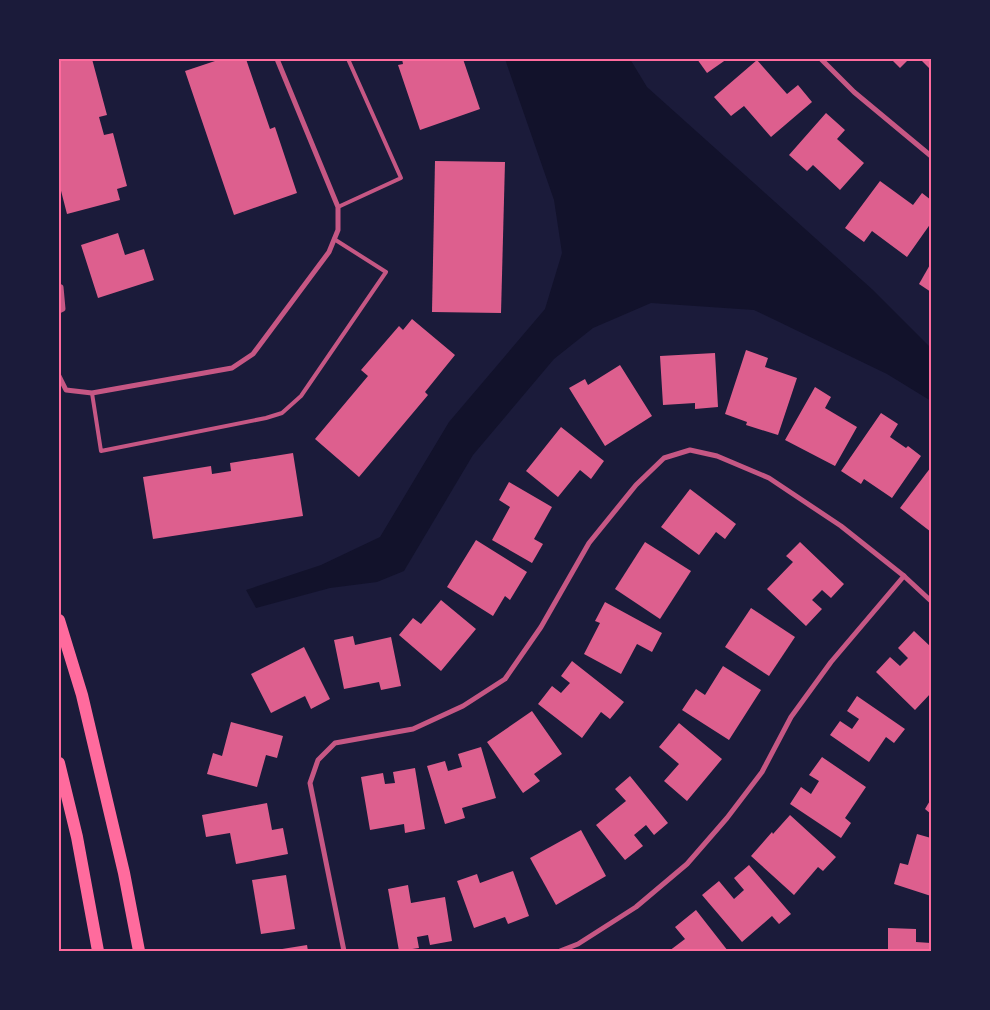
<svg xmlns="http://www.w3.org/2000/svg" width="990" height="1010" font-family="'Golos Text',sans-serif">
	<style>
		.water { fill: #12122b }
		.building { fill: #dd5f8e }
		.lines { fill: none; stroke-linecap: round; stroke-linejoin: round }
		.service { stroke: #c65784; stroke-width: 4 }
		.minor { stroke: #c65784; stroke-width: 5 }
		.primary { stroke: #ff6b9d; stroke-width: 12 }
		.neatline { fill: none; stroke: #ff6b9d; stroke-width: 2 }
	</style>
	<rect width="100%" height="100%" fill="#1b1b3a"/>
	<path class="water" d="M505,59H630L647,87L873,290L931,348V401L887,374L754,310L651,303L593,328L554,359L473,455L404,571L377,582L330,588L256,608L246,590L321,565L380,537L449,422L545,309L562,253L554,200Z"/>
	<g class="building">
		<path d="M59,59H92L107,115L99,117L104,135L113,133L127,186L117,189L120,200L67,214L59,183Z"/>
		<path d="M221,59H246L270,129L275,127L297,193L234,215L185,71Z"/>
		<path d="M402,59H463L480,109L420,130L398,65L403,64Z"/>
		<path d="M697,59H727L707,73Z"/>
		<path d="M891,59H909L900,68Z"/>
		<path d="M920,59H931V70Z"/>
		<path d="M757,60L787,94L798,85L812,102L771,137L744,106L731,116L714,97Z"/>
		<path d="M826,113L845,130L837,139L864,163L840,190L813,165L807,171L789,155Z"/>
		<path d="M435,161L505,162L501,313L432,312Z"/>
		<path d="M880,181L913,205L922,193L931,200V223L907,257L872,231L864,242L845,228Z"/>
		<path d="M118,233L125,255L144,249L154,280L98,298L81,245Z"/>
		<path d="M931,263V292L919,284Z"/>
		<path d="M412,319L455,355L425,392L428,395L359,477L315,439L368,376L361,370L399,326L403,330Z"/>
		<path d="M746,350L768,358L765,367L797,378L778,435L746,425L747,422L725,414Z"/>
		<path d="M715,353L718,407L695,409V403L663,405L660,356Z"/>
		<path d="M620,365L652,416L605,446L569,388L585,379L588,385Z"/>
		<path d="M815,387L831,397L825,408L857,427L835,466L785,440Z"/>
		<path d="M881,413L898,424L890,437L906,448L908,446L921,456L892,498L864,479L861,484L841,471Z"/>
		<path d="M561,427L604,461L591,479L580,470L558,497L526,471Z"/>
		<path d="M293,453L303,516L153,539L143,477L211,466L212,474L231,471L230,463Z"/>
		<path d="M931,467V532L900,508Z"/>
		<path d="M509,482L552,507L534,539L543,544L532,563L492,540L510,507L499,500Z"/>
		<path d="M690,489L736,524L725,539L716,532L699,555L661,527Z"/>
		<path d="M476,540L527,572L510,600L505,596L493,616L447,587Z"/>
		<path d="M645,542L691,571L660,619L615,589Z"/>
		<path d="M800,542L844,584L831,598L822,590L812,600L822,609L806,626L767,589L793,562L786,556Z"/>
		<path d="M441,600L476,629L441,671L399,635L413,618L421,624Z"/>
		<path d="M605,602L662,633L652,652L637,644L621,674L584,654L600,623L595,621Z"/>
		<path d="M751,608L795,637L769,676L725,647Z"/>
		<path d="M914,631L931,647V693L915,710L876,672L890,657L900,666L908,658L898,648Z"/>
		<path d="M353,636L355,645L391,637L401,686L381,690L379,682L344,689L334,640Z"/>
		<path d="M304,647L330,699L311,709L305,696L271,713L251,674Z"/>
		<path d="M572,661L624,702L610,719L601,712L582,738L538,704L552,686L561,693L570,683L561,676Z"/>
		<path d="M723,666L761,690L729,740L682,710L696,689L705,695Z"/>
		<path d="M857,696L905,729L894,743L886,737L869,762L830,735L840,721L852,729L859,719L847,711Z"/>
		<path d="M532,711L562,754L534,774L540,781L523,793L487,742Z"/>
		<path d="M231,722L283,736L277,758L266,755L257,787L207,774L213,753L222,756Z"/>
		<path d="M679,723L722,759L687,801L664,781L679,764L659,747Z"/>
		<path d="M481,747L496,798L462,808L465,818L445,824L427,766L445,761L448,771L462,767L458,754Z"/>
		<path d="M822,757L866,787L845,818L851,823L841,838L790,804L801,787L811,794L819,781L809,775Z"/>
		<path d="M415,768L425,829L405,833L404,824L370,830L361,777L383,773L385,784L395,783L393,772Z"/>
		<path d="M630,776L668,823L654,835L646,825L634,835L643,846L625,860L596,825L626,801L615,789Z"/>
		<path d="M931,799V814L925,809Z"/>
		<path d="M267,803L272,830L283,828L288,854L236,864L230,833L206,837L202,815Z"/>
		<path d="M790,815L836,857L823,871L818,867L794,895L751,856L772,832L773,834Z"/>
		<path d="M581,830L606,876L556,905L530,858Z"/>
		<path d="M917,834L931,838V896L894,884L900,863L908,865Z"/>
		<path d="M749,865L791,914L779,924L772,916L742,942L702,895L719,881L734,899L744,890L734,878Z"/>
		<path d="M513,871L529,916L508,924L505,917L474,928L457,881L477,874L480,883Z"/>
		<path d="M286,875L295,929L261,934L252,880Z"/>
		<path d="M408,885L411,903L445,897L452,941L430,945L428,935L417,937L419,948L399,951L388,889Z"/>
		<path d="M696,910L728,951H669L685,939L675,927Z"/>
		<path d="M888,928L916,929V942L931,943V951H888Z"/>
		<path d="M307,945L308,951H276V950Z"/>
	</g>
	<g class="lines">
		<g class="service">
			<path d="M338,207L401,178L348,59"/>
			<path d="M92,393L101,451L266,418L282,413L301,396L386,272L334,239"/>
		</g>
		<g class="minor">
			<path d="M821,59L854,92L931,156"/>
			<path d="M59,286L61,287L63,309L59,311"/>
			<path d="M59,376L66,390L92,393L232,368L253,354L329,252L338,230V207L277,59"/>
			<path d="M344,951L310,783L318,760L335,743L413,729L463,706L505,679L541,627L589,543L636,485L664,458L690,450L717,456L769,478L841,526L904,576L931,601"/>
			<path d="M560,951L578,944L636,907L687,864L727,818L762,772L791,717L831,662L904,576"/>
		</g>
		<g class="primary">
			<path d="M59,620L82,695L124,873L139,951"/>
			<path d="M59,763L77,837L98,951"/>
		</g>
	</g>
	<rect width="990" height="1010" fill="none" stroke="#1b1b3a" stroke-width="120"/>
	<rect x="60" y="60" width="870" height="890" class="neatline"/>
</svg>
